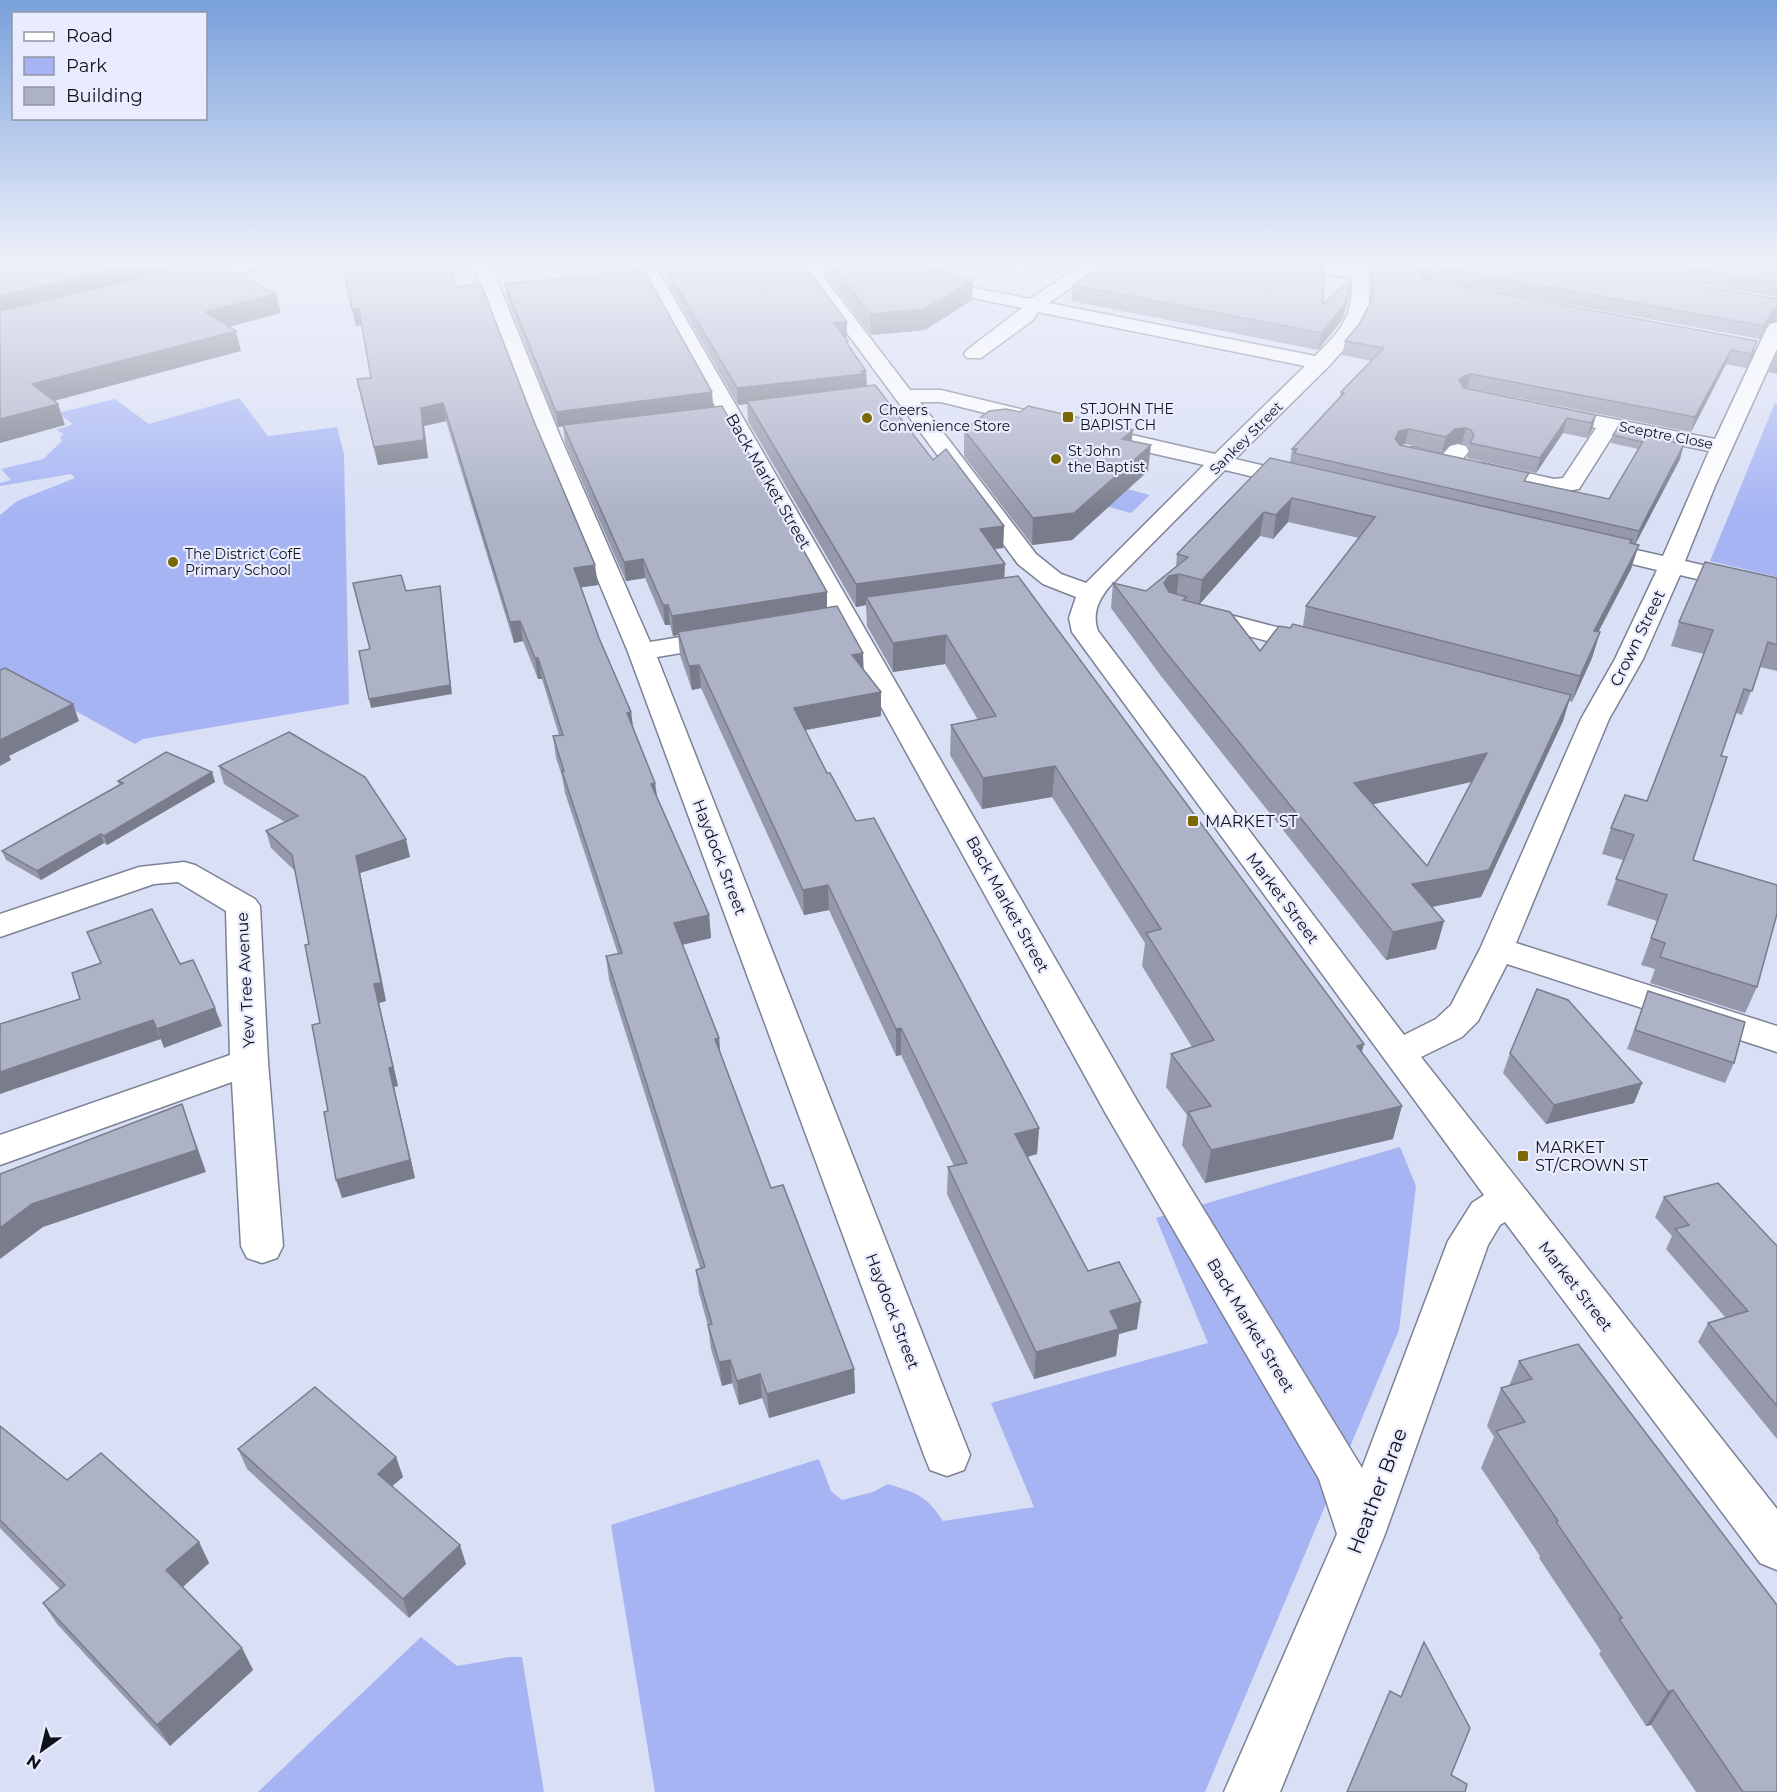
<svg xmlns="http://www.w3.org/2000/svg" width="1777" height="1792" font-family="Montserrat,sans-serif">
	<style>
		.built { fill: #cbd2ef }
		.green { fill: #a6b4f4 }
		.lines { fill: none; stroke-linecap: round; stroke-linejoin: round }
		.minor-casing { stroke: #7c8195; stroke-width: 3 }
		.minor { fill: #fff; fill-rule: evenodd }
		.wall { fill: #9599ab; fill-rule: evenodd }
		.shaded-wall { fill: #797d8b }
		.building { fill: #adb2c7; stroke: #797d8b; stroke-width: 1.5; fill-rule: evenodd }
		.poi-dot { fill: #7c6800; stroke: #e8ecfe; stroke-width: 2 }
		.labels { text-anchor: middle; stroke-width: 4.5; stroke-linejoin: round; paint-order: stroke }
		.far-poi-label { font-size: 14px; fill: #101219; stroke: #e8ecfe; text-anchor: start }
		.far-street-label { font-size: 14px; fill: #101219; stroke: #e8ecfe }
		.street-label { font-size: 16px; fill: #101219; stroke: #e8ecfe }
		.poi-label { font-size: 16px; fill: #101219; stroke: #e8ecfe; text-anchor: start }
		.near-street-label { font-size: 20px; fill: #101219; stroke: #e8ecfe }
	</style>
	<rect width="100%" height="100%" fill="#d9dff5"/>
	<path class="built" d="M508,263H678V265L530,278L514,275Z"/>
	<g class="green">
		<path d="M239,398L268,436L337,427L344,454L349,704L143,739L135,744L0,669V515L17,501L75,478L71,474L0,486V483L11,480L1,469L43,459L62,441L60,437L64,434L56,430L73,424L58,413L115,399L149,424Z"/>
		<path d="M1775,403L1777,404V577L1710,561Z"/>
		<path d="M1096,481L1150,495L1131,513L1022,483Z"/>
		<path d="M1400,1147L1416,1186L1399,1330L1205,1792H655L611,1525L819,1459L831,1491L842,1500L873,1492L888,1484C918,1494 925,1494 943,1521L1034,1507L991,1403L1208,1343L1156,1218Z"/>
		<path d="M421,1637L457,1666L509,1657H522L544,1792H258Z"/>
	</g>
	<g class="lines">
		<g class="minor-casing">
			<g id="minor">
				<path d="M234,263H266L264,267L187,285L181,284L178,280L181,276Z"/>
				<path d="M472,263H490L560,436L650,642L723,630L732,632L736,638L732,644L723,646L657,657L970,1455L964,1470L947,1476L930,1470L924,1455L628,652L538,436Z"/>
				<path d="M802,263H852L875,267L878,271L875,275L869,276L827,270L822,275L910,390H941L1049,416L1052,421L1049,426L1041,427L941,402H920L1036,554L1061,574L1086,583L1204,465L1098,441L1095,436L1098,431L1106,429L1215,454L1305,366L1038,312L1033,320L981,358H967L964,354L967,350L1022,308L923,288L920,284L923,280L929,279L1030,299L1085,263H1106L1049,303L1315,356C1342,329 1353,317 1352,278L1292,268L1284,263H1327L1351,267V263H1369V309L1356,336L1328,367L1235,459L1309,476L1312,481L1309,486L1301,488L1225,470L1109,587C1098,601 1092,614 1098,631L1404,1035L1436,1019L1451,1005L1480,949L1581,719L1615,659L1657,570L1583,552L1580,547L1583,542L1592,540L1663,556L1709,451L1615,432L1579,489L1554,493L1474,475L1471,470L1474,465L1482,463L1554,479L1563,478L1596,428L1545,417L1541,413L1545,409L1552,407L1715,439L1767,328L1770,324L1777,322V349L1715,486L1685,561L1777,582V598L1680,575L1643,659L1609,719L1516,943L1777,1026V1052L1507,964L1478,1021L1462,1037L1421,1057L1777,1509V1570L1760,1563L1505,1222L1500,1225L1488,1245L1385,1534L1280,1792H1224L1337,1534L1319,1479L1106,1114L642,274L645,270H657L660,274L1139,1104L1362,1468L1448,1241L1472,1203L1484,1195L1072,632L1069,618L1076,597L1043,584L1018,564L807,279L804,275L810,268Z"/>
				<path d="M1458,444L1466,446L1469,451C1450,478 1433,466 1405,459L1402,454L1405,449L1413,447L1443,454L1450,446Z"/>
				<path d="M1196,606L1326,640L1330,646L1326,652L1317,654L1187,620L1183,614L1187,608Z"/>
				<path d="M184,862L195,865L255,899L260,906L268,1062L283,1246L277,1258L262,1263L247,1258L241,1246L232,1082L0,1165V1135L230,1055L226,911L178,882L154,884L0,937V914L139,867Z"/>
			</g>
		</g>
		<use href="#minor" class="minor"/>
	</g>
	<g class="wall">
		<path d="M342,263L431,266L455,287L598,585L581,587L599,638L631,712L633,727L655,783L657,796L709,915L711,938L682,945L719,1038L720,1051L771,1188L854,1369L855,1393L769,1418L762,1398L739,1405L732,1383L722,1386L711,1349L708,1326L699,1293L696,1270L700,1268L609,980L606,956L618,954L565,793L562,776L556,758L553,736L559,735L542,679H538L523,641L514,643L446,421L424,426L428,458L378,465L357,379L371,378L362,325L356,326Z"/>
		<path d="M697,263H806L807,268L847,337H845L848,346L866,371L867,386L933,460L1004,526L1003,548L994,549L1004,578L1362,1052L1393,1139L1205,1183L1182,1145L1187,1115L1166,1087L1171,1054L1192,1047L1142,966L1145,943L1052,797L982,809L950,755L951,725L978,720L945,664L893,672L867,626L866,605L856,607L748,421L747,404L738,405L667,281L665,267Z"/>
		<path d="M825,263H962L944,274L973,280L972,300L925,330L871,335L825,275Z"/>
		<path d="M1373,263H1570L1768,323L1760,339L1427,279H1424L1757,341L1753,355L1746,368L1726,364L1691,432L1467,388H1466L1596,415L1592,430L1587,438L1563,433L1536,473L1467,458L1469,447L1468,445L1462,443L1452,444L1442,452L1405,444L1400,445L1527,481L1609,499L1638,449L1611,443L1613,435L1683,440L1680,459L1635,544L1631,569L1598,632H1600L1592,658L1572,702L1569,701L1563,721L1481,897L1432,907L1444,921L1436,949L1386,960L1161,676L1111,608L1113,583L1146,591L1176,567L1177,554L1290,462L1292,449L1340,397L1341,392L1372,361L1342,355L1345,341L1360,323L1371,302V275ZM1288,522L1359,538L1306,606L1303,626L1290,628L1260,651L1199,604L1260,536L1273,539ZM1472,781L1427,866L1373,804Z"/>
		<path d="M1581,263H1738L1777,270V297Z"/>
		<path d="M1746,263H1777V269Z"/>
		<path d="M1352,279L1349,295L1342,320L1318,350L1071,301L1073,285L1323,304Z"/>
		<path d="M505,284L712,392L713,407L827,608L863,670L881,692V716L805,730L827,773L1039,1128L1037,1154L1028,1157L1088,1271L1137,1329L1119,1334L1116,1356L1034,1379L947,1194L948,1167L954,1166L901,1055L896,1056L829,910L804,915L701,688L692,690L680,655L678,635L673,636L670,625H665L645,578L626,581L565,443L563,426L558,427L507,298Z"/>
		<path d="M1777,351V374L1769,372Z"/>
		<path d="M964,430L1132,441L1148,471L1072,540L1032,545L964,456Z"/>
		<path d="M1777,578V671L1760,667L1742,715L1736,713L1721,756L1693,860L1757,987L1745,1013L1650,983L1655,969L1641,965L1657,921L1607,905L1623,860L1602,854L1611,828L1647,801L1704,654L1671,646L1679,622Z"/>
		<path d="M219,766L410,857L360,873L386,1001L379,1003L398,1086L394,1087L415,1178L342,1198L328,1111L320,1023L309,944L295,871L271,848L266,831L285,822L224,784Z"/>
		<path d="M212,772L215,782L107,845L104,843L41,880L6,860L2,851L119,785L118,781Z"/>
		<path d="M1648,991L1734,1063L1725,1083L1627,1049Z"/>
		<path d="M1510,1053L1642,1083L1634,1103L1546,1124L1503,1073Z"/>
		<path d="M1664,1197L1777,1246V1439L1698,1342L1708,1323L1726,1318L1666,1249L1672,1236L1655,1217Z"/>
		<path d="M1578,1344L1777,1792H1696L1651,1725L1646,1726L1599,1654L1601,1651L1539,1558L1540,1556L1481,1468L1494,1437L1487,1426L1501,1388L1509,1386L1519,1361Z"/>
		<path d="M0,1426L67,1480L199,1542L209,1563L183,1587L242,1648L253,1670L170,1746L57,1624L43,1603L60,1589L0,1528Z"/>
		<path d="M238,1449L396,1457L403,1477L392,1486L466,1564L409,1618L247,1469Z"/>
	</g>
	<g class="shaded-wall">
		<path d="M140,263H222L0,317V296Z"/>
		<path d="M938,263H962L938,278Z"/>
		<path d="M1430,266L1427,279L1421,280L1419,272L1423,267Z"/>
		<path d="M1352,279L1349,295L1342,320L1318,350L1321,333Z"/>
		<path d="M973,280L972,300L925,330L871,335L870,314Z"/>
		<path d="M276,294L281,313L210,332L205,312Z"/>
		<path d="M1777,308V321L1768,323L1760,339L1764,326L1773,310Z"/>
		<path d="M352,309H359L362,325L356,326Z"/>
		<path d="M847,322V337L834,338L833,323Z"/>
		<path d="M236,331L241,351L39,405L32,384Z"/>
		<path d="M1757,341L1753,355L1746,368L1751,354Z"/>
		<path d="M1731,350L1726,364L1691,432L1695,417Z"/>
		<path d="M866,371L867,387L747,401V404L738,405L737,388Z"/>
		<path d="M1471,374L1467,388L1460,390L1459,380L1464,376Z"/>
		<path d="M712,392L713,407L558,427L556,412Z"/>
		<path d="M443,403L446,421L424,426L428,458L378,465L374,447L421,408Z"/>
		<path d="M58,404L65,425L0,443V419Z"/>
		<path d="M1596,415L1592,430L1587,438L1591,423Z"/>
		<path d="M1567,418L1563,433L1536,473L1540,458Z"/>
		<path d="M1466,428L1462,443L1452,444L1442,452L1446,437L1455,429Z"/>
		<path d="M1409,429L1405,444L1396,446L1395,439L1399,431Z"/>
		<path d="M1133,430L1130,456L1122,439Z"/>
		<path d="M1684,444L1680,459L1634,547L1639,531Z"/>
		<path d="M1151,445L1148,471L1072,540L1032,545L1033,518Z"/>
		<path d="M1292,498L1288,522L1273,539L1276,515Z"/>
		<path d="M1264,512L1260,536L1199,605L1202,580Z"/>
		<path d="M1004,526L1003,548L979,551L980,529Z"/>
		<path d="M1639,545L1631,569L1586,656L1594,631Z"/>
		<path d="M643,559L645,578L626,581L624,562Z"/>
		<path d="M1005,564L1004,587L866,597V605L856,607V584Z"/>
		<path d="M595,565L598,585L577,588L574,568Z"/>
		<path d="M1179,574L1176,599L1167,601L1164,583L1169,576Z"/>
		<path d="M440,586L452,694L371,708L369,699Z"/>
		<path d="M827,592V611L678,632V635L673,636L672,616Z"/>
		<path d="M663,605H668L670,625H665Z"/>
		<path d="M520,621L523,641L514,643L510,622Z"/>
		<path d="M1600,632L1592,658L1572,702L1580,676Z"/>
		<path d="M946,635L945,664L893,672V643Z"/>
		<path d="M863,653L864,676L852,655Z"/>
		<path d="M535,658H538L542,679H538Z"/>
		<path d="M699,665L701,688L692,690L689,666Z"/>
		<path d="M881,692V716L795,732L794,708Z"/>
		<path d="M1571,695L1563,721L1481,897L1405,912L1412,884Z"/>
		<path d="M73,704L79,721L9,756L11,760L0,766V740Z"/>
		<path d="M631,712L634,734L627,713Z"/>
		<path d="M1487,753L1480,780L1348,810L1354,783Z"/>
		<path d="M1055,766L1052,797L982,809L983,778Z"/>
		<path d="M212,772L215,782L107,845L104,836Z"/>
		<path d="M655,783L658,805L651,784Z"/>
		<path d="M101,834L104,843L41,880L37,871Z"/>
		<path d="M406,839L410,857L360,873L386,1001L379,1003L398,1086L394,1087L415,1178L342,1198L336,1180L389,1068L374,984L356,856Z"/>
		<path d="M828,885L829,910L804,915L803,890Z"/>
		<path d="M709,915L711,938L676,946L674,923Z"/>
		<path d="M1444,921L1436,949L1386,960L1393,932Z"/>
		<path d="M215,1008L222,1026L164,1048L157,1029Z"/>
		<path d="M153,1020L161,1039L0,1094V1072Z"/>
		<path d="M901,1028V1055L896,1056V1029Z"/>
		<path d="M719,1038L721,1062L715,1039Z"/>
		<path d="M1364,1044L1355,1077L1357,1046Z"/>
		<path d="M1642,1083L1634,1103L1546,1124L1554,1105Z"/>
		<path d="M182,1104L206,1172L43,1227L0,1259V1228L32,1204Z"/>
		<path d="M1402,1106L1393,1139L1205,1183L1211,1150Z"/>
		<path d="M1039,1128L1037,1154L1014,1160L1015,1134Z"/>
		<path d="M1141,1302L1137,1329L1119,1334L1116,1356L1034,1379L1036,1352L1110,1311Z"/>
		<path d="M730,1360L732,1383L722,1386L719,1362Z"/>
		<path d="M854,1369L855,1393L769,1418L767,1394Z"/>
		<path d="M760,1374L762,1398L739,1405L737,1381Z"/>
		<path d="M396,1457L403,1477L384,1493L378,1474Z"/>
		<path d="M199,1542L209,1563L177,1592L166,1570Z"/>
		<path d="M460,1545L466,1564L409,1618L403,1599Z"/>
		<path d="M242,1648L253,1670L170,1746L157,1725Z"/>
		<path d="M1673,1690L1651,1725L1646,1726L1668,1692Z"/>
	</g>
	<g class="building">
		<path d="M0,263H140L0,296Z"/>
		<path d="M205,263H219L276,294L205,312L236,331L32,384L58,404L0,419V311Z"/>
		<path d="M342,263H430L431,266L451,264L455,287L481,284L533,419L595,565L574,568L599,638L631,712L627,713L655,783L651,784L709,915L674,923L719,1038L715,1039L771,1188L783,1185L854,1369L767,1394L760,1374L737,1381L730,1360L719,1362L708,1325L712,1324L696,1270L705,1267L606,956L622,953L562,771H564L553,736L563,735L538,658H535L520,621L510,622L443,403L421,408L424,440L374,447L357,379L371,378L359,309H352Z"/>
		<path d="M697,263H803L847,322L833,323L848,341L846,342L866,371H861L863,374L737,388L665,267Z"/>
		<path d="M830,263H889L973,280L925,309L870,314Z"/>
		<path d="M1106,263H1324L1323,304L1352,279L1345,304L1321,333L1073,285Z"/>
		<path d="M1374,263H1570L1777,299V308L1773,310L1764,326L1430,266L1423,267L1419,272L1423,279L1757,341L1751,354L1731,350L1695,417L1471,374L1464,376L1459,380L1464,388L1596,415L1591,423L1567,418L1540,458L1470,443L1474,435L1471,430L1466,428L1455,429L1446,437L1409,429L1399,431L1395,439L1400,445L1529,473L1524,481L1609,499L1646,436L1684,444L1639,531L1294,453L1297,449H1292L1344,393L1341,392L1384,348L1345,341L1360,323L1373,297Z"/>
		<path d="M1659,263H1738L1777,270V283Z"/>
		<path d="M644,270L712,392L556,412L505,284Z"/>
		<path d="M875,385L933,460L946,449L1004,526L980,529L1005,564L856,584L747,401Z"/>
		<path d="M722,406L827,592L672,616L668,605H663L643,559L624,562L563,425Z"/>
		<path d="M1028,406L1133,430L1122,439L1151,445L1074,513L1033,518L964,430L989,411L1006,409L1020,412Z"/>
		<path d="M1618,427L1683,440L1681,444L1646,436L1642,442L1613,435Z"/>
		<path d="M1270,458L1632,540L1630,543L1639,545L1594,631L1600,632L1580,676L1306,606L1375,517L1292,498L1276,515L1264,512L1202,580L1179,574L1169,576L1164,583L1169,592L1187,597L1183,600L1230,612L1260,651L1279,626L1290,628L1293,624L1571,695L1489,870L1412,884L1444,921L1393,932L1164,650L1113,583L1146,591L1188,557L1177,554ZM1487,753L1427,866L1354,783Z"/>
		<path d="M1705,562L1777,578V645L1768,642L1752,691L1744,689L1721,756L1727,757L1693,860L1777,885V914L1757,987L1660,957L1665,943L1651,938L1667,895L1616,879L1634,835L1611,828L1625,795L1647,801L1713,630L1679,622Z"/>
		<path d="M401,575L406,591L440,586L450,685L369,699L359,651L370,649L353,583Z"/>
		<path d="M1018,576L1364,1044L1357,1046L1402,1106L1211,1150L1188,1112L1211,1106L1171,1054L1214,1040L1146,933L1161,929L1055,766L983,778L951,725L996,716L946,635L893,643L866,597Z"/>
		<path d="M837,606L863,653L852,655L881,692L794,708L827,773H830L856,821L874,818L1039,1128L1015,1134L1088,1271L1119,1262L1141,1302L1110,1311L1119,1329L1036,1352L948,1167L967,1163L901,1028L896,1029L828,885L803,890L699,665L689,666L678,632Z"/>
		<path d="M5,668L73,704L0,740V670Z"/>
		<path d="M289,732L365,777L406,839L356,856L381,983L374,984L393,1067L389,1068L410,1160L336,1180L324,1112L328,1111L312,1025L320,1023L305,945L309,944L292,855L266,831L298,816L219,766Z"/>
		<path d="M166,752L212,772L104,836L101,834L37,871L2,851L123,783L118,781Z"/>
		<path d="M152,909L180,964L193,960L215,1008L157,1029L153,1020L0,1072V1024L80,999L72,973L101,963L87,932Z"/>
		<path d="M1537,989L1568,1000L1642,1083L1554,1105L1510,1053Z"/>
		<path d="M1648,991L1745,1022L1734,1063L1635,1030Z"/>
		<path d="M182,1104L197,1150L32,1204L0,1228V1174Z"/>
		<path d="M1718,1183L1777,1246V1406L1708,1323L1748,1311L1675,1229L1689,1225L1664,1197Z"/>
		<path d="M1578,1344L1777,1605V1792H1743L1673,1690L1668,1692L1619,1619L1622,1618L1556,1522L1558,1521L1496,1431L1525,1422L1501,1388L1532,1379L1519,1361Z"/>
		<path d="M315,1387L396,1457L378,1474L460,1545L403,1599L238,1449Z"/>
		<path d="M0,1426L67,1480L101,1453L199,1542L166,1570L242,1648L157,1725L43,1603L65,1585L0,1520Z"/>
		<path d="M1424,1642L1470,1728L1451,1775L1467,1784L1465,1792H1347L1390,1691L1401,1697Z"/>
	</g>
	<linearGradient id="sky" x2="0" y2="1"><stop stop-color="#79a0db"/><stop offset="0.51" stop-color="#eef1fa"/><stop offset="1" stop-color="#eef1fa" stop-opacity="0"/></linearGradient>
	<rect width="1777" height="514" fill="url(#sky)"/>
	<g class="poi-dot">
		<rect x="1062" y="411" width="12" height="12" rx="3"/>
		<circle cx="867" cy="418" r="6"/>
		<circle cx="1056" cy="459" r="6"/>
		<circle cx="173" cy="562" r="6"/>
		<rect x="1187" y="815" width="12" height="12" rx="3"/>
		<rect x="1517" y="1150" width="12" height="12" rx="3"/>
	</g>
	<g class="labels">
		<g class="far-poi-label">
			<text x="1080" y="414">ST.JOHN THE<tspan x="1080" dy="16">BAPIST CH</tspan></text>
			<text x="879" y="415">Cheers<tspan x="879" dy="16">Convenience Store</tspan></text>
			<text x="1068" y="456">St John<tspan x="1068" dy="16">the Baptist</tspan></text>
			<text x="185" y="559">The District CofE<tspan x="185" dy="16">Primary School</tspan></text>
		</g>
		<g class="far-street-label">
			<text transform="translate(1666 435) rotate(11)" y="5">Sceptre Close</text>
			<text transform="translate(1246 438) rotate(-45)" y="5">Sankey Street</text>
		</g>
		<g class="street-label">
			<text transform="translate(769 481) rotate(60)" y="6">Back Market Street</text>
			<text transform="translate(1637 638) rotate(-64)" y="6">Crown Street</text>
			<text transform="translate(720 857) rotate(69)" y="6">Haydock Street</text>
			<text transform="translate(1283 898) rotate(53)" y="6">Market Street</text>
			<text transform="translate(1008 904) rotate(61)" y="6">Back Market Street</text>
			<text transform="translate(245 980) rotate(-93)" y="6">Yew Tree Avenue</text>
			<text transform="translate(1576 1286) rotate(52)" y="6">Market Street</text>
			<text transform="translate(893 1311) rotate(69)" y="6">Haydock Street</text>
			<text transform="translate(1251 1325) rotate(59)" y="6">Back Market Street</text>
		</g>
		<g class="poi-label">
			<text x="1205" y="827">MARKET ST</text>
			<text x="1535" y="1153">MARKET<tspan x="1535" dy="18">ST/CROWN ST</tspan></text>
		</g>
		<g class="near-street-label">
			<text transform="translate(1377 1491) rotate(-69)" y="7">Heather Brae</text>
		</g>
	</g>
	<rect x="12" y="12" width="195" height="108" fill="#e8ecfe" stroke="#9295a2" stroke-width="1.5"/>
	<rect x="24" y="32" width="30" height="9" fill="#ffffff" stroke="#9295a2" stroke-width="1.5"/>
	<text x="66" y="42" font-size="18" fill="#101219">Road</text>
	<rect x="24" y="57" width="30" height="18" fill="#a6b4f4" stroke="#9295a2" stroke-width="1.5"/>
	<text x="66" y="72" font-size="18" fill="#101219">Park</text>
	<rect x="24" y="87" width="30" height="18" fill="#adb2c7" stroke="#9295a2" stroke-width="1.5"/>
	<text x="66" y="102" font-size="18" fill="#101219">Building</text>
	<g transform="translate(42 1750) rotate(214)" stroke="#e8ecfe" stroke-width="4.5" paint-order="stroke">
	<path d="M0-4.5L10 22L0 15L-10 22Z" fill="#101219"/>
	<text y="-9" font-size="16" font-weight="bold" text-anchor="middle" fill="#101219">N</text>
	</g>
</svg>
